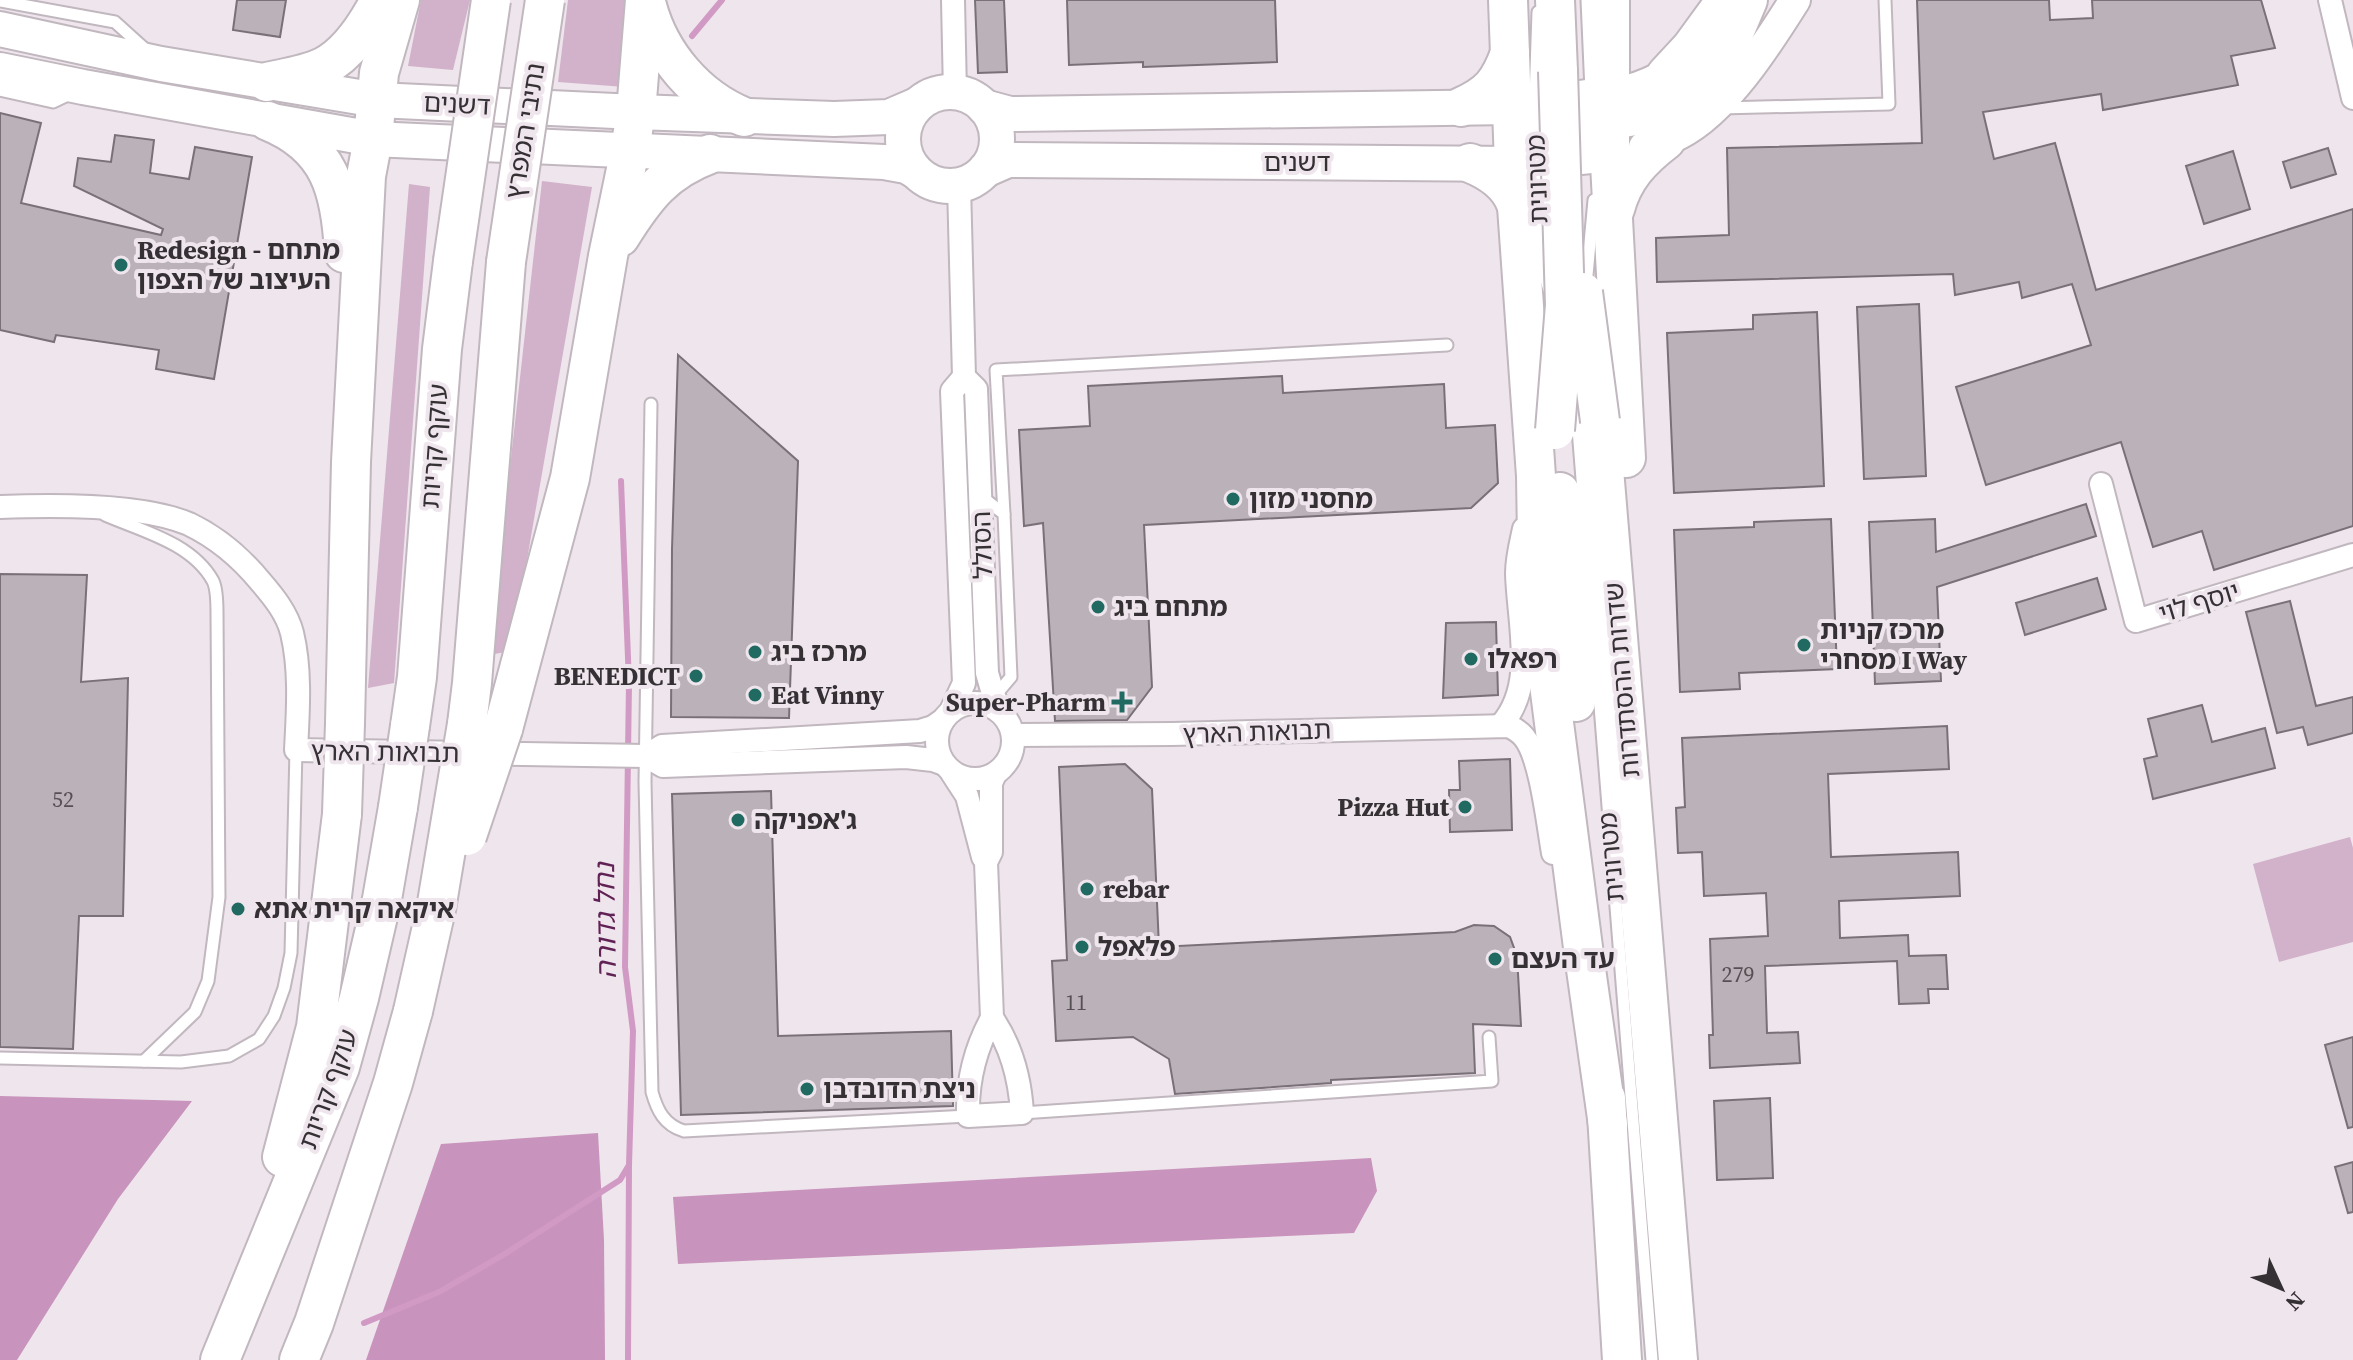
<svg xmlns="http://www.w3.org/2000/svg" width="2353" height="1360" font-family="'Source Serif 4','Noto Sans Hebrew',serif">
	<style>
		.green { fill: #d2b1ca }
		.forest { fill: #c893bc }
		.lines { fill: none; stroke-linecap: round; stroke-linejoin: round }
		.stream { stroke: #d09ac4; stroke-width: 6 }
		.building { fill: #bbb2b9; stroke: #797177; stroke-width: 2 }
		.lane-casing { stroke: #c1b7be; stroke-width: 15 }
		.street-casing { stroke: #c1b7be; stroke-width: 26 }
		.secondary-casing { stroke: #c1b7be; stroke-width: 34 }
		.primary-casing { stroke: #c1b7be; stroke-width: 38 }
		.highway-casing { stroke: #c1b7be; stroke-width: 42 }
		.lane { stroke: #fff; stroke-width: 11 }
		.street { stroke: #fff; stroke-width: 22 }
		.secondary { stroke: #fff; stroke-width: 30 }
		.primary { stroke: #fff; stroke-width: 34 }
		.highway { stroke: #fff; stroke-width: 38 }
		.highway-bridge-casing { stroke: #c1b7be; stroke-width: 42; stroke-linecap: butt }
		.highway-bridge { stroke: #fff; stroke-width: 38 }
		.poi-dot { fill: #216a62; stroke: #efe5ec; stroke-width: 3 }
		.labels { text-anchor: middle; stroke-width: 8; stroke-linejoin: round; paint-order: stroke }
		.number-label { font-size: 22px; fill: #565054 }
		.street-label { font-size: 26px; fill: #343033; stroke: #efe5ec }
		.poi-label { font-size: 26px; font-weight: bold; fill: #343033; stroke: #efe5ec; text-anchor: start }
		.water-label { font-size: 28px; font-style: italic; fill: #602155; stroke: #efe5ec }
	</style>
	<rect width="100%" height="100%" fill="#efe5ec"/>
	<g class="green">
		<path d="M421,0H470L453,70L408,66Z"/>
		<path d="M568,0H627L625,87L558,82Z"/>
		<path d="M542,181L592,187L511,651L489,655Z"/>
		<path d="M409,184L430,187L394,683L368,688Z"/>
		<path d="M2350,837L2353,848V942L2279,962L2253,864Z"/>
	</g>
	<g class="forest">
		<path d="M0,1096L192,1101L118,1199L17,1360H0Z"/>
		<path d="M598,1133L604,1240L605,1360H366L441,1144Z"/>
		<path d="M1371,1158L1377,1191L1354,1233L678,1264L673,1197Z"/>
	</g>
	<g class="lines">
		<g class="stream">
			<path d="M692,36L722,0"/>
			<path d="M621,481L629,683L625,967L633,1031L629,1165L628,1360"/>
			<path d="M364,1323L439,1292L503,1255L620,1180L629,1165"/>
		</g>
	</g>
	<g class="building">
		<path d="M237,0H286L280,37L233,30Z"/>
		<path d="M975,0H1004L1007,72L978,73Z"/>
		<path d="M1067,0H1275L1277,62L1143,67V62L1069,65Z"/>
		<path d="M1917,0H2049L2050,20L2093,18L2092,0H2261L2275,48L2231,56L2238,85L2103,110L2101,94L1983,112L1994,159L2055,143L2096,290L2353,209V526L2214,570L2202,531L2153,547L2121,442L1986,485L1956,387L2091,345L2072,284L2022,298L2019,282L1955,295L1953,274L1657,282L1656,238L1729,235L1727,148L1922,143Z"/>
		<path d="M0,113L41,123L21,203L161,235L163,229L74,186L78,158L111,162L115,135L154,140L150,173L189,179L195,147L252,157L214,379L156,369L159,350L56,335L54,342L0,330Z"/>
		<path d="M2328,148L2336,174L2291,188L2283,162Z"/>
		<path d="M2233,151L2250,209L2204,224L2186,166Z"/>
		<path d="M1919,304L1926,476L1864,479L1857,307Z"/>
		<path d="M1817,312L1824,486L1674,493L1667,333L1753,329V315Z"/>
		<path d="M678,355L798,461L789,718L671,717L672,549Z"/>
		<path d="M1282,376L1283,393L1444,384L1446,428L1495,425L1498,483L1471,508L1144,525L1152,687L1127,720L1055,721L1043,523L1024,526L1019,430L1090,426L1088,386Z"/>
		<path d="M2086,504L2096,536L1937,587L1941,681L1875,684L1869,522L1935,519L1936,552Z"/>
		<path d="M1831,519L1837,669L1739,673L1740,689L1680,692L1674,530L1754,527V522Z"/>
		<path d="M0,574L87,575L81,682L128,678L123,916H79L73,1049L0,1047Z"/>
		<path d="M2097,578L2106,609L2025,635L2016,603Z"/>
		<path d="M2290,601L2316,706L2353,697V733L2308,745L2303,727L2277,733L2246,612Z"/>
		<path d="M1496,622L1498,695L1443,698L1446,623Z"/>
		<path d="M2202,705L2212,742L2265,728L2275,768L2153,799L2144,759L2157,756L2148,719Z"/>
		<path d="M1947,726L1949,769L1828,774L1831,857L1958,852L1960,896L1839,901L1840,938L1908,935L1909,956L1946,955L1948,989H1928L1929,1003L1899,1004L1897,961L1765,966L1767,1033L1798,1032L1800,1063L1710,1068L1709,1035H1713L1710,939L1768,936L1766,893L1704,896L1702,852L1678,853L1676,808L1685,807L1682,738Z"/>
		<path d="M1510,759L1512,830L1450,832L1449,790H1460L1459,761Z"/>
		<path d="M1125,764L1152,789L1159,947L1455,932L1474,925L1494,926L1510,937L1517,956L1521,1026L1473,1024L1475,1073L1331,1080V1083L1175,1094L1169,1059L1133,1037L1056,1041L1052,961L1067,960L1059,767Z"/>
		<path d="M771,791L778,1036L951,1031L953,1106L681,1115L672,794Z"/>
		<path d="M2353,1037V1127L2348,1128L2325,1045Z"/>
		<path d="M1770,1098L1773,1178L1717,1180L1714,1101Z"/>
		<path d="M2353,1162V1212L2348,1213L2335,1167Z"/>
	</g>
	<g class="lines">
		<g class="lane-casing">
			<g id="lane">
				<path d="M1587,0L1591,91"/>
				<path d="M0,1L115,22L146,50"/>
				<path d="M0,90L53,102L72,93"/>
				<path d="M1535,99L1538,12"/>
				<path d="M1721,108L1889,104L1885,0"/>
				<path d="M1537,164C1538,207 1536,249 1549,290"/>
				<path d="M1586,286L1594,200"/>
				<path d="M1575,391L1652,1360"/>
				<path d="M651,404L645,782L652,1092C657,1110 664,1125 684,1131L968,1116"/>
				<path d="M981,496L1004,514L1011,677L994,697"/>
				<path d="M1004,514L996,370L1447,345"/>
				<path d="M105,515C142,531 192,543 213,581C217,589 217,603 217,613L219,897L208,981L195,1012L144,1061"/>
				<path d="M0,1058L181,1062L229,1056L259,1039L274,1016L284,988L291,953L296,750"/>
				<path d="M1022,1113L1492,1081L1489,1037"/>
			</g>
		</g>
		<g class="street-casing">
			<g id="street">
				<path d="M953,0L955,93"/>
				<path d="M2330,0L2353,98"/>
				<path d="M959,185L964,377L976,389L987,673L994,697L1004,715"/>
				<path d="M2101,484L2136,621L2353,555"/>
				<path d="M0,507C51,505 142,504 189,524C216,537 241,558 260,581C273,596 287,613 292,633C301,670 298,712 296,750L646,756L662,746L920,731L933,727L943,720"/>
				<circle cx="975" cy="741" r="38"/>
				<path d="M951,711L964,683L952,391L964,377"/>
				<path d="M1501,725C1537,685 1518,622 1517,573C1517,558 1521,543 1524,529"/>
				<path d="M1013,735L1172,734L1509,726C1515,729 1520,732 1524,737C1541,757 1548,825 1553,853"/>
				<path d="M646,756L663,766L906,757L933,760L944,764"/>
				<path d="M952,773L967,796L983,857"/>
				<path d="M992,1018C1012,1047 1020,1078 1022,1113L968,1116C967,1081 975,1049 992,1018Z"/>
				<path d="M992,1018L986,862L991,852V783L995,774"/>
			</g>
		</g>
		<g class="secondary-casing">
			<g id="secondary">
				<path d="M1609,94C1638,90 1661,80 1684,62"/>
				<path d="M1644,147C1655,143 1668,140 1679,134C1725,111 1768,43 1795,0"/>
			</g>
		</g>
		<g class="primary-casing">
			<g id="primary">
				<path d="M0,29L161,64L377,100L636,112L834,119L889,117L917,105"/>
				<path d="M0,70L83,87L373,139L884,162L906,166L915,171"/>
				<circle cx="950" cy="139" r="47"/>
				<path d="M984,107L1010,114L1512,107L1609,94"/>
				<path d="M985,170L1008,160L1514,164L1610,154"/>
			</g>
		</g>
		<g class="highway-casing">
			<g id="highway">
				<path d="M1508,0L1514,164L1536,476L1538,599L1584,955L1608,1125"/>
				<path d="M1555,0L1558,71"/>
				<path d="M1610,0V164L1626,458"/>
				<path d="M647,6C660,55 697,98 744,117"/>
				<path d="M1666,75L1691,48L1726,0"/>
				<path d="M267,82C285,78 306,75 323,67C349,54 367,25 380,0"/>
				<path d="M1461,107C1490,94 1499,83 1510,53"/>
				<path d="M268,121C330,146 341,191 344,253"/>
				<path d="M1470,163C1490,171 1509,184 1516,204"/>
				<path d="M1514,164C1516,151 1523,140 1536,134L1645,114L1665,105L1685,92L1715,64L1732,38L1748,0"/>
				<path d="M1615,209C1623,178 1641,159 1666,140"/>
				<path d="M620,237C645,197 664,171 710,154"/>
				<path d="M1600,421L1678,1360"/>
				<path d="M1560,492L1576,702"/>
				<path d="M345,723L351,462L366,176L373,139L379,73L400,0"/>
				<path d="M467,724L472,683L506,262"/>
				<path d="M410,726L417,677L442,349L453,261"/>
				<path d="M503,729L570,478L608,256L630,150L636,112L645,0"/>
				<path d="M1606,1098L1622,1360"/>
				<path d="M282,1157L316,1027L342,814"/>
				<path d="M220,1360L340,1067L359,998L382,899L398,807"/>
				<path d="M299,1360L314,1323L393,1083L413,1011"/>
			</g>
		</g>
		<use href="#lane" class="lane"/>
		<use href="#street" class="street"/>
		<use href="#secondary" class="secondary"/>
		<use href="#primary" class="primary"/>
		<use href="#highway" class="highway"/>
		<g class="highway-bridge-casing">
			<g id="highway-bridge">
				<path d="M453,261L491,0"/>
				<path d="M506,262L545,0"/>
				<path d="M1583,292L1600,421"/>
				<path d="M1555,430L1565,305L1558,71"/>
				<path d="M398,807L410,726"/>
				<path d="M342,814L345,723"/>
				<path d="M467,836L503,729"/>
				<path d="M413,1011L436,909L467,724"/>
			</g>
		</g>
		<use href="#highway-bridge" class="highway-bridge"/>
	</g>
	<g class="poi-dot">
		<circle cx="121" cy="265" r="8"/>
		<circle cx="1233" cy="499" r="8"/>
		<circle cx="1098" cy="607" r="8"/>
		<circle cx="1804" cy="645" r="8"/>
		<circle cx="755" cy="652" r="8"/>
		<circle cx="1471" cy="659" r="8"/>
		<circle cx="696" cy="676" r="8"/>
		<circle cx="755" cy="695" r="8"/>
		<path d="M1118 690h8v8h8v8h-8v8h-8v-8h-8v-8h8z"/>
		<circle cx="1465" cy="807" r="8"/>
		<circle cx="738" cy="820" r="8"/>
		<circle cx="1087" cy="889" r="8"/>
		<circle cx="238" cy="909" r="8"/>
		<circle cx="1082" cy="947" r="8"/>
		<circle cx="1495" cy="959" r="8"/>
		<circle cx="807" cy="1089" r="8"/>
	</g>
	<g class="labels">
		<g class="number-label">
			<text x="63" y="807">52</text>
			<text x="1738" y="982">279</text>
			<text x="1076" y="1010">11</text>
		</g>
		<g class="street-label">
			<text transform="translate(457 104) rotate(3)" y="9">דשנים</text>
			<text transform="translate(525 131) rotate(-81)" y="9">נתיבי המפרץ</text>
			<text x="1297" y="171">דשנים</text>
			<text transform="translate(1537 179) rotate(-92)" y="9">מטרונית</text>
			<text transform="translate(434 446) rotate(-86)" y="9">עוקף קריות</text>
			<text transform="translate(982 545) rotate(-92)" y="9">הסולל</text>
			<text transform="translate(2199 602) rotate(-17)" y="9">יוסף לוי</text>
			<text transform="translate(1622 680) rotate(-95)" y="9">שדרות ההסתדרות</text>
			<text transform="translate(1257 732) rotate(-2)" y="9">תבואות הארץ</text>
			<text transform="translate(385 752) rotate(1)" y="9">תבואות הארץ</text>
			<text transform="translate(1611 857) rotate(-95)" y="9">מטרונית</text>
			<text transform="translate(328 1089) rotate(-70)" y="9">עוקף קריות</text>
		</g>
		<g class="poi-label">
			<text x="137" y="259">Redesign - מתחם<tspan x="137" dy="30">העיצוב של הצפון</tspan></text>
			<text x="1249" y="508">מחסני מזון</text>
			<text x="1114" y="616">מתחם ביג</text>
			<text x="1820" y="639">מרכז קניות<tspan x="1820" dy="30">מסחרי I Way</tspan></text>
			<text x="771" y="661">מרכז ביג</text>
			<text x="1487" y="668">רפאלו</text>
			<text x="680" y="685" text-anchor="end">BENEDICT</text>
			<text x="771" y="704">Eat Vinny</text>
			<text x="1106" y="711" text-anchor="end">Super-Pharm</text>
			<text x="1449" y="816" text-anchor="end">Pizza Hut</text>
			<text x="754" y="829">ג'אפניקה</text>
			<text x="1103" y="898">rebar</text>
			<text x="254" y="918">איקאה קרית אתא</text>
			<text x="1098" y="956">פלאפל</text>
			<text x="1511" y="968">עד העצם</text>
			<text x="823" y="1098">ניצת הדובדבן</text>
		</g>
		<g class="water-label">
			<text transform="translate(605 921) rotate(-91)" y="10">נחל גדורה</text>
		</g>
	</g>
	<g transform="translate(2281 1288) rotate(134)" stroke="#efe5ec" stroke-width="6" paint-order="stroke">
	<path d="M0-6L14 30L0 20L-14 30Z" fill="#343033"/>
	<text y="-12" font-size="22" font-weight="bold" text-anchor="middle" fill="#343033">N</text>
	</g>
</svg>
